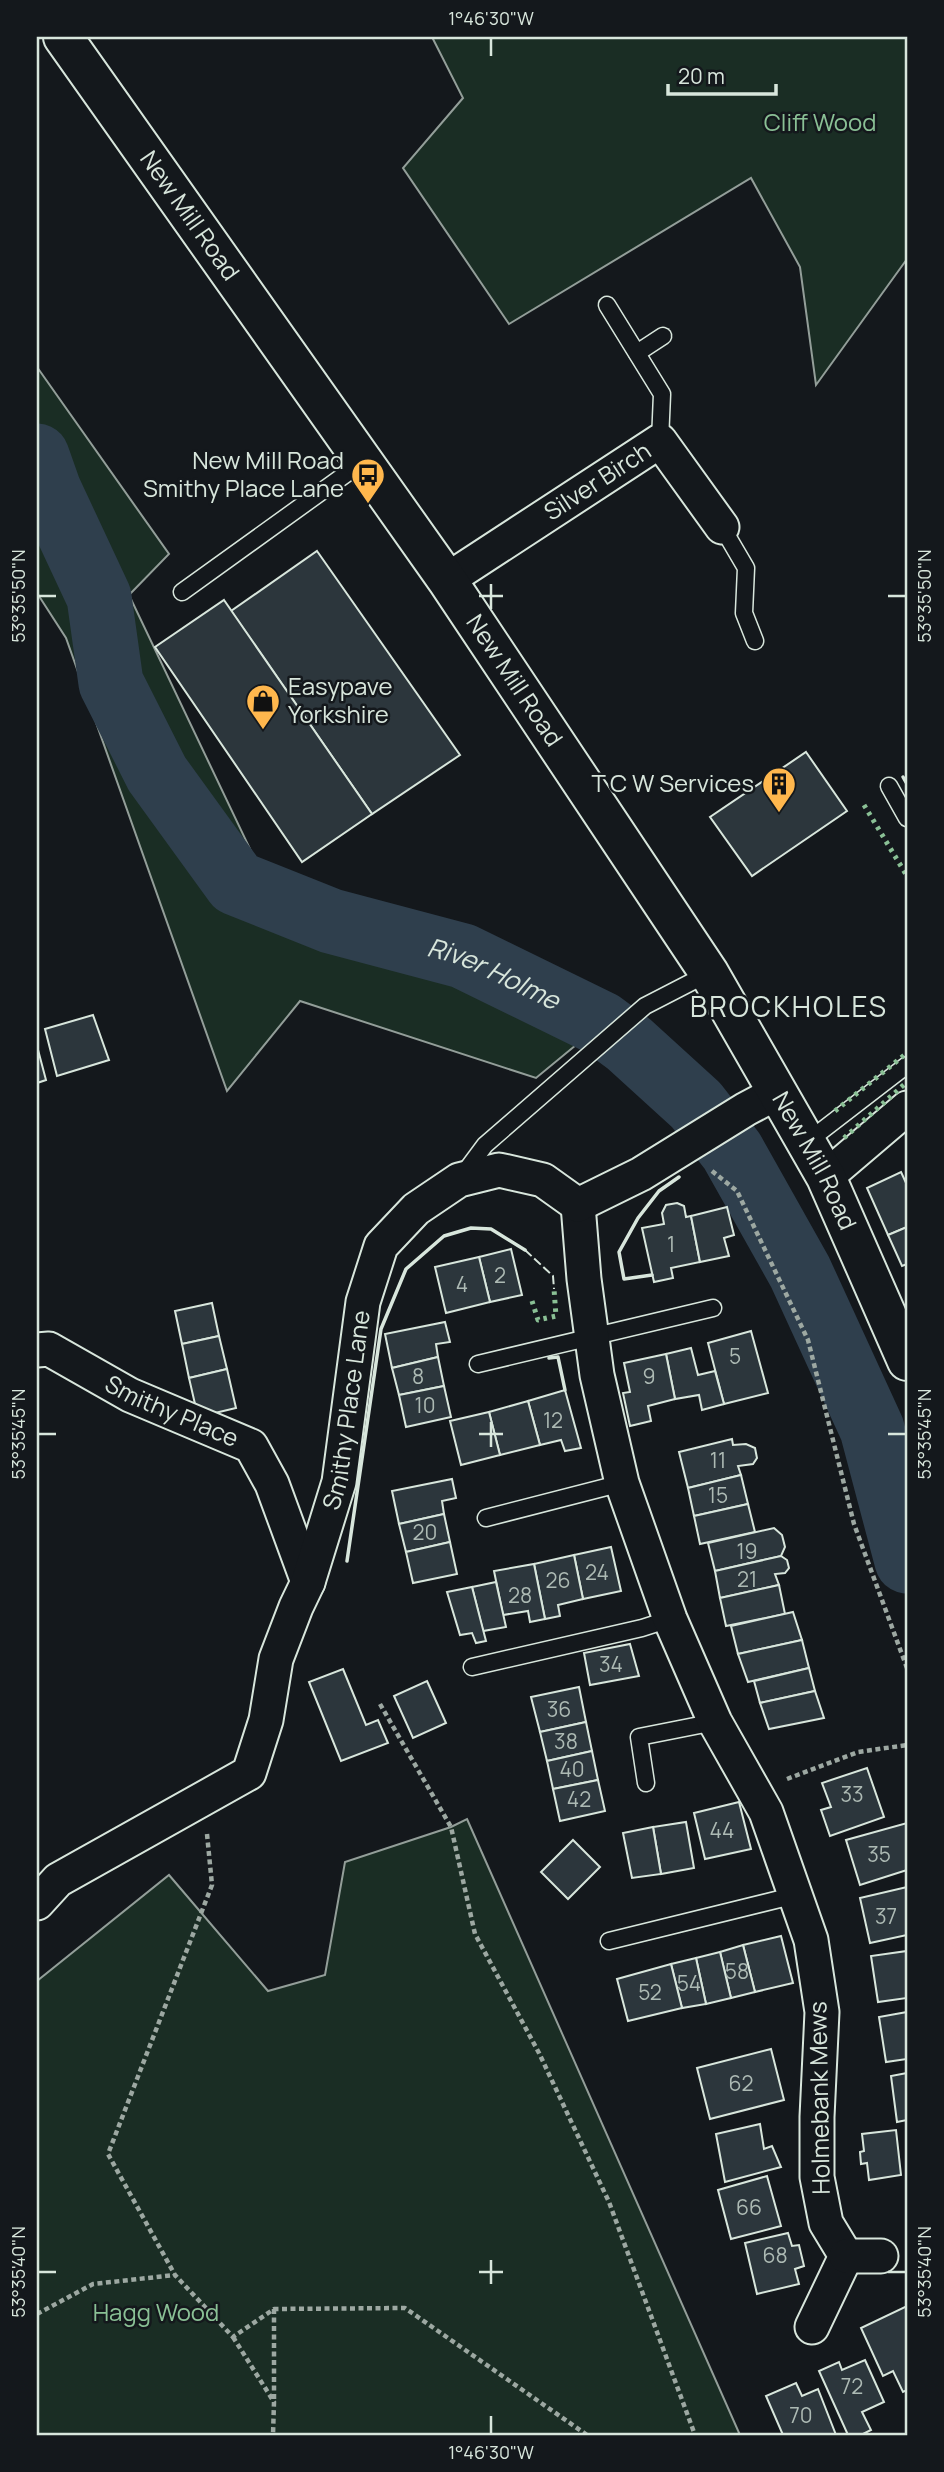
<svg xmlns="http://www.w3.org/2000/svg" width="944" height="2472" font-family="Manrope,sans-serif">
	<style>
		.green { fill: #1a2d24; stroke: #939e99; stroke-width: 2 }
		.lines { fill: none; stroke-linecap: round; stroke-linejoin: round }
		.river { stroke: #2f3f4d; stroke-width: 65 }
		.building { fill: #2c363c; stroke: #d8e6dc; stroke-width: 2 }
		.lane-casing { stroke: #d8e6dc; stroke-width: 19 }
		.street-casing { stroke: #d8e6dc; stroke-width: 37 }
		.primary-casing { stroke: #d8e6dc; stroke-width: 42 }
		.path { stroke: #9da8a2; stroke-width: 4.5; stroke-dasharray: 5 3.5; stroke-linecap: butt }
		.lane { stroke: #14181c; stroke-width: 16 }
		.street { stroke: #14181c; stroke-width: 33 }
		.primary { stroke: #14181c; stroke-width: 38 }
		.hedge { stroke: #8ac095; stroke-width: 5; stroke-dasharray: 3.5 5; stroke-linecap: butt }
		.fence { stroke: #d8e6dc; stroke-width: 2; stroke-dasharray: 9 3.5; stroke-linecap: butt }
		.wall { stroke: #d8e6dc; stroke-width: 3.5 }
		.ticks { fill: none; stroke: #d8e6dc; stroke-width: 2.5 }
		.labels { text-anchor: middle; stroke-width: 5; stroke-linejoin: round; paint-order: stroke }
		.number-label { font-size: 21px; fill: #adbab4 }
		.park-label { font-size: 24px; fill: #8ac095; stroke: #14181c }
		.street-label { font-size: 24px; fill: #d8e6dc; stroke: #14181c }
		.poi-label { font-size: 24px; fill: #d8e6dc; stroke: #14181c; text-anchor: end }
		.water-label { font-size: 26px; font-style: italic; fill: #d8e6dc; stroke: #14181c }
		.quarter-label { font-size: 28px; letter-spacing: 2px; fill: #d8e6dc; stroke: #14181c }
		.neatline { fill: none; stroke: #d8e6dc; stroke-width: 2.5 }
		.ticks-label { font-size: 18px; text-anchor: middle; fill: #d8e6dc }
	</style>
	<rect width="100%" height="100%" fill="#14181c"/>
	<g class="green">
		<path d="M432,37H907V259L816,385L800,267L751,178L509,324L403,168L463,98Z"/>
		<path d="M37,367L169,554L129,595L261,872L593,1031L536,1078L300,1001L227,1091L66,638L37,593Z"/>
		<path d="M467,1819L740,2435H37V1981L169,1875L268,1991L325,1975L345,1862L451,1827Z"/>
	</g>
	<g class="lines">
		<path class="river" id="s1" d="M37,456L49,490L99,597L111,683L157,774L236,883L331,921L463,956L602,1024L629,1044L696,1105L732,1151L800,1272L872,1429L907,1561"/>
	</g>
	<g class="building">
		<path d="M317,551L460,755L372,814L231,611Z"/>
		<path d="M224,600L372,814L302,862L155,647Z"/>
		<path d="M806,752L847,811L752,876L710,817Z"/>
		<path d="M93,1015L109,1060L57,1076L45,1029Z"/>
		<path d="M37,1046L46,1080L37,1083Z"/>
		<path d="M901,1172L907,1185V1227L888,1235L867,1188Z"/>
		<path d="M677,1203L684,1206L686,1217L691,1216L700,1262L671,1268L673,1278L654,1282L642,1228L664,1224L662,1213L666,1205Z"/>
		<path d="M727,1207L734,1235L724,1238L729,1256L700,1262L691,1216Z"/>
		<path d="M907,1227V1264L902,1266L888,1235Z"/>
		<path d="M511,1249L522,1295L490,1302L479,1257Z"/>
		<path d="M479,1257L490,1302L446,1313L435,1267Z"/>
		<path d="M212,1303L219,1336L182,1344L175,1311Z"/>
		<path d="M445,1322L450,1342L436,1344L438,1357L392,1368L385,1334Z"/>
		<path d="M751,1331L768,1393L724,1404L708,1343Z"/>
		<path d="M219,1336L227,1369L189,1378L182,1344Z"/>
		<path d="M691,1348L698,1375L715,1371L724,1404L702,1410L699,1395L675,1399L666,1354Z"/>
		<path d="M666,1354L675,1399L648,1406L651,1421L630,1426L623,1393L630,1392L624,1363Z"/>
		<path d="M438,1357L444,1386L399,1395L392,1368Z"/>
		<path d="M227,1369L236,1408L198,1417L189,1378Z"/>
		<path d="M444,1386L451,1417L406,1427L399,1395Z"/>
		<path d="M565,1390L581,1448L565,1451L561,1440L540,1445L528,1401Z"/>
		<path d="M528,1401L540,1445L500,1455L489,1412Z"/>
		<path d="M489,1412L500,1455L461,1465L450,1421Z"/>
		<path d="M732,1439L733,1445L746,1444L755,1448L757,1458L753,1464L738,1466L741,1475L688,1488L679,1452Z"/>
		<path d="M741,1475L748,1504L694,1516L688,1488Z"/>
		<path d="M452,1479L456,1498L442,1501L444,1514L399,1524L392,1491Z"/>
		<path d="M748,1504L755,1532L700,1544L694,1516Z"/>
		<path d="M444,1514L450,1542L406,1552L399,1524Z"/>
		<path d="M774,1528L782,1535L785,1547L781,1556L715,1571L708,1543Z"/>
		<path d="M450,1542L457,1574L413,1583L406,1552Z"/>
		<path d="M611,1547L621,1591L583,1599L574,1555Z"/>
		<path d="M574,1555L583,1599L558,1605L560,1616L545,1619L534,1564Z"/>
		<path d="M781,1556L787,1560L789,1568L785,1573L775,1574L779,1585L720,1598L715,1571Z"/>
		<path d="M534,1564L545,1619L530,1622L528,1611L503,1615L494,1571Z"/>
		<path d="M496,1582L506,1627L483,1631L472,1587Z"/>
		<path d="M779,1585L785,1614L726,1626L720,1598Z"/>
		<path d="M472,1587L486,1641L476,1643L472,1633L460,1635L447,1592Z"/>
		<path d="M793,1612L802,1640L738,1654L731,1626Z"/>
		<path d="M802,1640L809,1668L748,1682L738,1654Z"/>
		<path d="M630,1644L639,1676L590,1685L584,1653Z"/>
		<path d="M809,1668L815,1691L760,1703L754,1681Z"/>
		<path d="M343,1669L366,1725L378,1720L388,1743L341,1761L309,1682Z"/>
		<path d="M427,1681L446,1723L413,1738L394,1696Z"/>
		<path d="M579,1687L586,1722L540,1732L531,1697Z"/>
		<path d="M815,1691L824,1718L769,1729L760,1703Z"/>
		<path d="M586,1722L592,1751L547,1761L540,1732Z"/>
		<path d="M592,1751L598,1780L553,1789L547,1761Z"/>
		<path d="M867,1768L884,1817L830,1836L821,1810L831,1807L822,1783Z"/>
		<path d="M598,1780L605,1811L560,1821L553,1789Z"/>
		<path d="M739,1802L751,1849L705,1859L694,1813Z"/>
		<path d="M686,1822L694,1868L661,1874L653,1827Z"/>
		<path d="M907,1823V1870L860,1885L846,1840Z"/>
		<path d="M653,1827L661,1874L632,1878L623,1833Z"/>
		<path d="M573,1840L600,1867L568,1899L541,1872Z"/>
		<path d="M907,1887V1935L870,1943L860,1898Z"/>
		<path d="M781,1936L793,1983L755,1992L743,1945Z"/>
		<path d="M743,1945L755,1992L731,1998L720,1952Z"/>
		<path d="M907,1951V1998L878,2002L871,1956Z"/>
		<path d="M720,1952L731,1998L706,2004L696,1958Z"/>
		<path d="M696,1958L706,2004L682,2008L671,1964Z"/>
		<path d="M671,1964L682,2008L628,2021L617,1979Z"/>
		<path d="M907,2012V2059L886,2062L879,2017Z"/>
		<path d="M771,2049L784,2100L710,2119L697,2068Z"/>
		<path d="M907,2073V2120L897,2122L891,2076Z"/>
		<path d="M760,2124L764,2149L772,2146L781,2167L725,2182L716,2134Z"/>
		<path d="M896,2130L901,2175L869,2180L867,2163L861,2164L860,2152L864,2151L862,2134Z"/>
		<path d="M767,2176L781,2226L731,2239L718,2190Z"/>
		<path d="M788,2233L792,2246L799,2245L804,2266L795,2269L799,2284L757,2294L745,2243Z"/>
		<path d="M907,2306V2390L903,2392L893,2371L883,2376L861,2328Z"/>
		<path d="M865,2360L884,2402L862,2412L871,2430L861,2435H848L819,2371L839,2362L842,2370Z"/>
		<path d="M796,2383L802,2396L818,2389L836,2435H783L766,2396Z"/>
	</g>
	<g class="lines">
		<g class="lane-casing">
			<g id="lane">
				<path d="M607,305L662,394L660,441"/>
				<path d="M637,353L663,336"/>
				<path d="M722,527L746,568L744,613L755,641"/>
				<path d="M182,592L364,461"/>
				<path d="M889,786L907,818"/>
				<path d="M807,1142L907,1065"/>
				<path d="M462,1176L485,1145L645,1006L709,973"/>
				<path d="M478,1364L713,1308"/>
				<path d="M486,1518L622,1483"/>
				<path d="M472,1667L642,1628L670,1619"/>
				<path d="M646,1783L639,1737L715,1722"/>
				<path d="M609,1941L796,1895"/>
			</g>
		</g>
		<g class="street-casing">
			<g id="street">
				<path id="s2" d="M447,580L660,441L722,527"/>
				<path d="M826,1177L907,1108"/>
				<path d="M578,1205L584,1279L597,1375L622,1483L670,1619L715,1722L766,1812L811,1940L822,2012L817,2117V2177L826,2223L846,2256L812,2327"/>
				<path id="s3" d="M37,1350L49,1349L130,1395L251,1446L272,1484L308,1582"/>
				<path id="s4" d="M37,1903L58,1880L249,1773L266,1720L276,1659L296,1607L308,1582L339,1482L363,1302L381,1246L416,1209L459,1180L499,1170L543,1180L578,1205L641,1174L746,1109L778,1092"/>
				<path d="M846,2256H881"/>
			</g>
		</g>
		<g class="primary-casing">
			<g id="primary">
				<path id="s5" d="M63,37L447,580L709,973L826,1177L907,1361"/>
			</g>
		</g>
		<g class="path">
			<path d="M712,1171L737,1191L808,1340L854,1524L907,1668"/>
			<path d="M380,1704L451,1827L475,1934L539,2053L609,2202L695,2435"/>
			<path d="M787,1779L858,1752L907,1745"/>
			<path d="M207,1834L212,1885L108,2154L175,2275L233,2337L274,2309L405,2308L587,2435"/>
			<path d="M274,2309V2401"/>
			<path d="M37,2314L93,2284L175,2275"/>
			<path d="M233,2337L274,2402L273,2435"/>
		</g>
		<use href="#lane" class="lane"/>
		<use href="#street" class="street"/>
		<use href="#primary" class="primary"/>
		<g class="hedge">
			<path d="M864,805L907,876"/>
			<path d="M835,1111L907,1053"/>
			<path d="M844,1138L907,1082"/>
			<path d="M532,1301L538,1320L556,1316L554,1289"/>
		</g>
		<path class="fence" d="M525,1250L553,1276L554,1289"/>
		<g class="wall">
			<path d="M903,777L907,784"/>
			<path d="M652,1275L624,1279L619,1252L638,1218L659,1191L679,1177"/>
			<path d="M549,1358L558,1357L565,1390"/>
			<path d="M347,1561L381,1329L406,1269L444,1236L471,1228L491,1229L525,1250"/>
		</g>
	</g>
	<path class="ticks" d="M491,38V56M491,584V609M38,596H56M479,596H503M888,596H906M491,1422V1447M38,1434H56M479,1434H503M888,1434H906M491,2260V2284M38,2272H56M479,2272H503M888,2272H906M491,2416V2434"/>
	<defs>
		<g id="bus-pin" transform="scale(1.75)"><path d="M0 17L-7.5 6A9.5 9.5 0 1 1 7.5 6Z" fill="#ffb74d" stroke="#14181c"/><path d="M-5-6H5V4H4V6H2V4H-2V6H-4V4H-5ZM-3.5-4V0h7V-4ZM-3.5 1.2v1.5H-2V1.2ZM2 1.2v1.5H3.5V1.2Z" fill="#111"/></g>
		<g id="shop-pin" transform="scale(1.75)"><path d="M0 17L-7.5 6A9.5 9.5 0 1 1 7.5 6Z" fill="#ffb74d" stroke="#14181c"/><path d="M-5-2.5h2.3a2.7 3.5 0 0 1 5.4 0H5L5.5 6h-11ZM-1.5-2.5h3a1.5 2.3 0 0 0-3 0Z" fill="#111"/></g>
		<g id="building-pin" transform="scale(1.75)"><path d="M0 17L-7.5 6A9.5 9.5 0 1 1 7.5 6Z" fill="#ffb74d" stroke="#14181c"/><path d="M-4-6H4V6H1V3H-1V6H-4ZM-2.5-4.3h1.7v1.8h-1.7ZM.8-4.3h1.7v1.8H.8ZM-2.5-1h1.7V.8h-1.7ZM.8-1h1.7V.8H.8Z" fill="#111"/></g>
	</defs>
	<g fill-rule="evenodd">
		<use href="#bus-pin" x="368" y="475"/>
		<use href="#shop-pin" x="263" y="701"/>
		<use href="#building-pin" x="779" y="784"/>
	</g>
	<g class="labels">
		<g class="number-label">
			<text x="671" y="1252">1</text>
			<text x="500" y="1283">2</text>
			<text x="462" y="1292">4</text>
			<text x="735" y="1364">5</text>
			<text x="418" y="1384">8</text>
			<text x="649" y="1384">9</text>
			<text x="425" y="1413">10</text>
			<text x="553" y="1428">12</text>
			<text x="718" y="1468">11</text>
			<text x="718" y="1503">15</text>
			<text x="425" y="1540">20</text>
			<text x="747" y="1559">19</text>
			<text x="597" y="1580">24</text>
			<text x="747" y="1587">21</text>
			<text x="558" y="1588">26</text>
			<text x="520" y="1603">28</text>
			<text x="611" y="1672">34</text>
			<text x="559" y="1717">36</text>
			<text x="566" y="1749">38</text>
			<text x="572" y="1777">40</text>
			<text x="852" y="1802">33</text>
			<text x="579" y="1807">42</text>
			<text x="722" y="1838">44</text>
			<text x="879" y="1862">35</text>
			<text x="886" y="1924">37</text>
			<text x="737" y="1979">58</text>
			<text x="689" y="1991">54</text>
			<text x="650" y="2000">52</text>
			<text x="741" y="2091">62</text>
			<text x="749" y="2215">66</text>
			<text x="775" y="2263">68</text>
			<text x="852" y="2394">72</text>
			<text x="801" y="2423">70</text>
		</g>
		<g class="park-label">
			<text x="820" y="131">Cliff Wood</text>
			<text x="156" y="2321">Hagg Wood</text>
		</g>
		<g class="street-label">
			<text dy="8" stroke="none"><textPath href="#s5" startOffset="219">New Mill Road</textPath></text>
			<text dy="8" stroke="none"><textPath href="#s2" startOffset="180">Silver Birch</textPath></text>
			<text dy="8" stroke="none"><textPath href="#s5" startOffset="786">New Mill Road</textPath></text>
			<text dy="8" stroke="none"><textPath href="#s5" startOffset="1353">New Mill Road</textPath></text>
			<text dy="8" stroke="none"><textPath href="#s4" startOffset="628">Smithy Place Lane</textPath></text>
			<text dy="8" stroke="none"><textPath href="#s3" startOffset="150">Smithy Place</textPath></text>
			<text transform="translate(820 2098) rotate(-91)" y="8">Holmebank Mews</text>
		</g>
		<g class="poi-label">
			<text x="344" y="469">New Mill Road<tspan x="344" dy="28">Smithy Place Lane</tspan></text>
			<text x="288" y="695" text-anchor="start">Easypave<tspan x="288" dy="28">Yorkshire</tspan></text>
			<text x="754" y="792">T C W Services</text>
		</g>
		<g class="water-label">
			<text dy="9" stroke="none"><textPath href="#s1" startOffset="751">River Holme</textPath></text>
		</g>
		<g class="quarter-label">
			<text x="789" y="1017">BROCKHOLES</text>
		</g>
	</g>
	<rect width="944" height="2472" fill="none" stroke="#14181c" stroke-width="77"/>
	<path d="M668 84v10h108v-10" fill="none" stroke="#d8e6dc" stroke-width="3.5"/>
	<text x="678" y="84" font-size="21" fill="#d8e6dc" stroke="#14181c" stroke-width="5" paint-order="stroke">20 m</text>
	<rect x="38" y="38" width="868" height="2396" class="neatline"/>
	<g class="ticks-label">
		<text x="491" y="25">1°46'30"W</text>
		<text transform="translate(19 596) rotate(-90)" y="6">53°35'50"N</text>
		<text transform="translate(925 596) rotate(-90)" y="6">53°35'50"N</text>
		<text transform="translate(19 1434) rotate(-90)" y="6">53°35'45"N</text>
		<text transform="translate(925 1434) rotate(-90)" y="6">53°35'45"N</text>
		<text transform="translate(19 2272) rotate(-90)" y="6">53°35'40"N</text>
		<text transform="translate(925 2272) rotate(-90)" y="6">53°35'40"N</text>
		<text x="491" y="2459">1°46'30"W</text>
	</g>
</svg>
